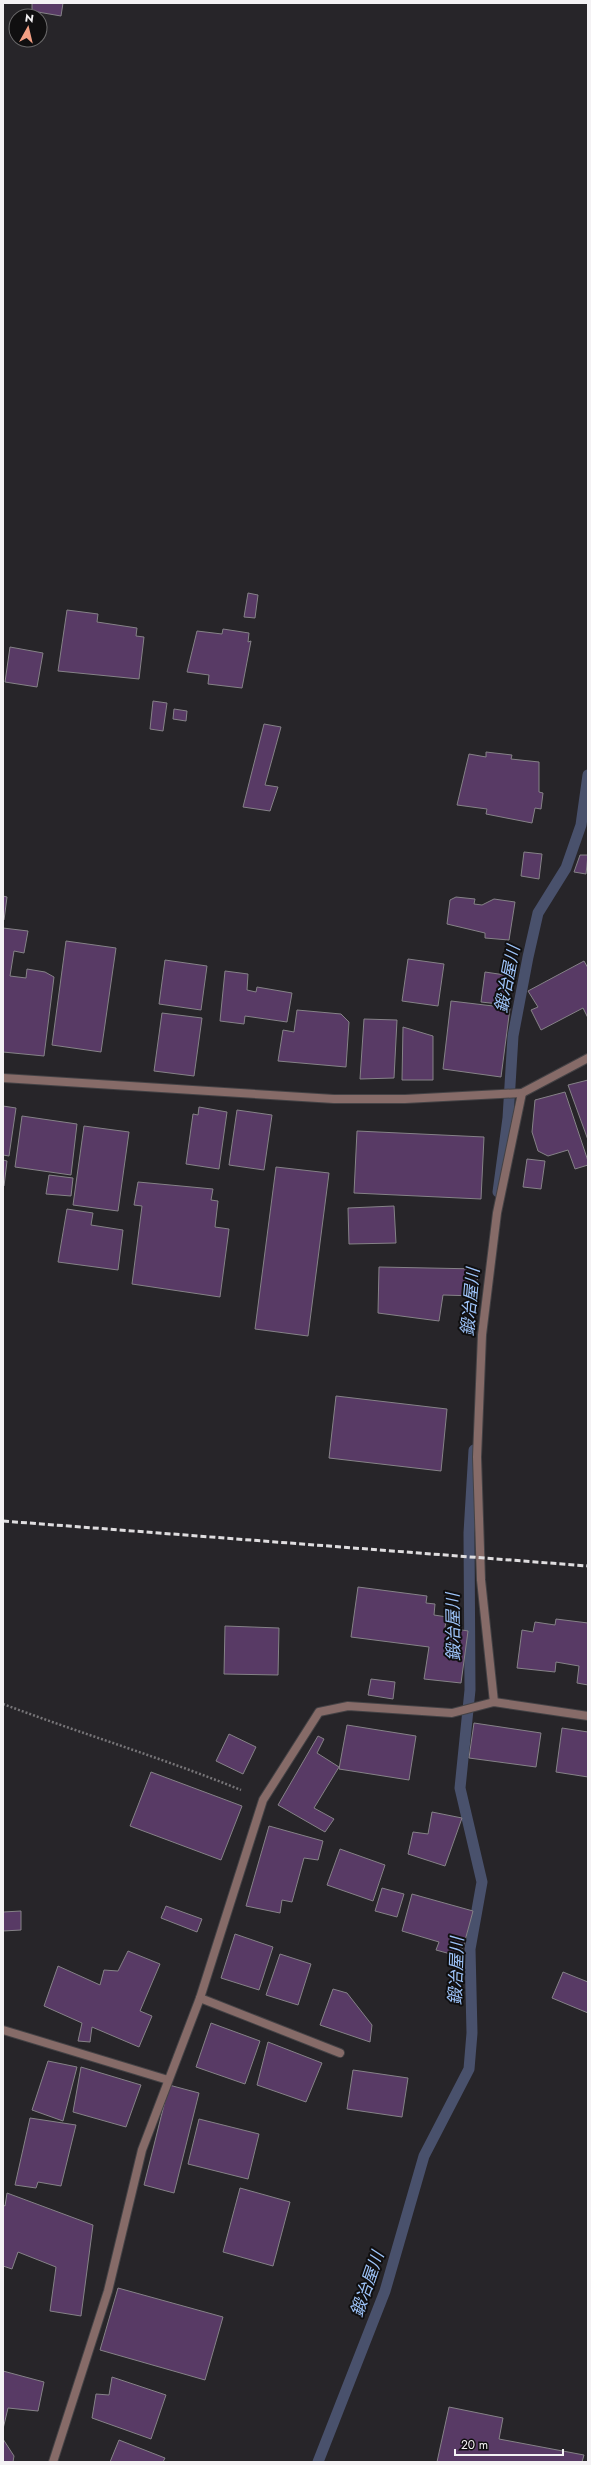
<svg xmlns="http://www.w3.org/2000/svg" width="591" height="2465" font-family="Jost,'Noto Sans JP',sans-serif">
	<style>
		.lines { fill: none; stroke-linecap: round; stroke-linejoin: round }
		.stream { stroke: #49516c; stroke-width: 11 }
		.building { fill: #583a65; stroke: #858287 }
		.minor-casing { stroke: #444245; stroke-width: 10 }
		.path { stroke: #777578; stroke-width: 2.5; stroke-dasharray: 2 2; stroke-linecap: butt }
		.minor { stroke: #866b68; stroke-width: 8 }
		.rail { stroke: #dfdddf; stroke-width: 3; stroke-dasharray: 6 3; stroke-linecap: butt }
		.labels { text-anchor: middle; stroke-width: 4; stroke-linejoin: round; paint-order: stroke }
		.water-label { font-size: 17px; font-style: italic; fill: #9ec4fa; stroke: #100f10 }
	</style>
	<rect width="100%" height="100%" fill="#272529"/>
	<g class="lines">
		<g class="stream">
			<path d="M498,1192L508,1118L513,1036L528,957L538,913L566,868L581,825L588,775"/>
			<path d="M318,2462L385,2291L424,2156L469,2069L472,2033L470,1949L482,1882L460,1788L470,1690L469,1533L474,1450"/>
		</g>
	</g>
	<g class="building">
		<path d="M32,3H63L61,16L32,11Z"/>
		<path d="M248,593L258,595L255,618L244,617Z"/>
		<path d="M67,610L98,614L97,622L137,628L136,636L144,637L139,679L58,671Z"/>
		<path d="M223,629L249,633L248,642L251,641L242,688L208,684L209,675L187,672L197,631L222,634Z"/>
		<path d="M10,647L43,653L37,687L5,682Z"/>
		<path d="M153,701L167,703L163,731L150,729Z"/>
		<path d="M174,709L187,711L186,721L173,719Z"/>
		<path d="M264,724L281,727L265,785L278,787L270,811L243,807Z"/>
		<path d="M486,752L512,755L511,759L539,762V792L543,793L541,809L535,808L532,823L486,814L487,809L457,805L469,754L486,757Z"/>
		<path d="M524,852L542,854L539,879L521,876Z"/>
		<path d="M580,855H588L586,874L574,872Z"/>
		<path d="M3,896L7,897L4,920H3Z"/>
		<path d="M456,897L475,899L474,904L482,905L494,899L515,902L509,940L485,938V933L447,924L450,900Z"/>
		<path d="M3,928L28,931L24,953L14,951L10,976L26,978L27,969L45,972L54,977L44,1056L3,1052Z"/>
		<path d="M66,941L116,948L101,1052L52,1045Z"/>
		<path d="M408,959L444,964L438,1006L402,1001Z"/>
		<path d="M165,960L207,966L201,1010L159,1004Z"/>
		<path d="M584,961L588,968V1018L583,1008L541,1030L531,1010L538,1007L528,991Z"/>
		<path d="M225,971L248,974L247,990L256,992L257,987L292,993L287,1022L245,1016L244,1024L220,1021Z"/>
		<path d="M485,972L512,976L508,1005L481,1002Z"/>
		<path d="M451,1001L510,1008L501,1077L443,1069Z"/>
		<path d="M297,1010L341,1014L349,1022L346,1067L278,1061L283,1030L294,1032Z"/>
		<path d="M162,1013L202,1018L194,1076L154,1071Z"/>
		<path d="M364,1019L397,1020L394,1078L360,1079Z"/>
		<path d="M403,1027L433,1036V1080H402Z"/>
		<path d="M588,1080V1140L568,1085Z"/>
		<path d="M565,1092L588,1161V1165L575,1169L568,1150L548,1156L538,1151L532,1132L535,1100Z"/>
		<path d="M3,1106L16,1108L9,1156L3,1155Z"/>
		<path d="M199,1107L227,1112L219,1169L186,1164L193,1114L198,1115Z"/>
		<path d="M237,1110L272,1115L264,1170L229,1165Z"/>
		<path d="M22,1116L77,1124L71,1175L15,1167Z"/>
		<path d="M84,1126L129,1132L118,1211L73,1205Z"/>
		<path d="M357,1131L484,1137L481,1199L354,1193Z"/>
		<path d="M527,1159L545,1161L541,1189L523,1187Z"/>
		<path d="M3,1160L7,1161L4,1186H3Z"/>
		<path d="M276,1167L329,1173L308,1336L255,1329Z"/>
		<path d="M49,1175L73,1178L71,1196L46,1194Z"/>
		<path d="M138,1182L213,1189L211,1200L218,1201L215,1227L229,1229L220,1297L132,1284L142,1206L134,1205Z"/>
		<path d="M394,1206L396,1243L349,1244L348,1208Z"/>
		<path d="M67,1209L93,1213L91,1225L123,1230L118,1270L58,1262Z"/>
		<path d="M379,1267L479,1269L475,1296L443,1295L439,1321L378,1313Z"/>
		<path d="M336,1396L447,1409L441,1471L329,1458Z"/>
		<path d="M358,1587L427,1596L426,1603L435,1604L434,1615L447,1617L445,1627L468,1631L461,1683L424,1679L429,1647L351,1637Z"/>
		<path d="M556,1619L588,1623V1685L577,1683L579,1666L556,1662L555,1672L517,1668L522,1630L533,1632L535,1622L555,1625Z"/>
		<path d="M225,1626L279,1628L278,1675L224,1674Z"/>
		<path d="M371,1679L395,1682L393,1699L368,1695Z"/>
		<path d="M474,1723L541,1733L536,1767L469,1758Z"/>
		<path d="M347,1725L416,1736L409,1780L339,1769Z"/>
		<path d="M562,1728L588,1732V1777L556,1772Z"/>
		<path d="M229,1734L256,1747L243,1774L216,1761Z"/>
		<path d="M318,1736L324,1739L317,1753L339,1767L314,1808L334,1819L325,1832L278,1805Z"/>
		<path d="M151,1772L242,1806L221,1860L130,1826Z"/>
		<path d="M432,1812L462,1818L445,1866L408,1854L413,1832L428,1834Z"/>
		<path d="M269,1826L323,1841L318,1860L304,1858L292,1902L282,1900L280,1913L246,1906Z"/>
		<path d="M340,1849L385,1865L373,1901L327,1885Z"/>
		<path d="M382,1888L404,1894L397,1917L375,1911Z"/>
		<path d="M412,1894L473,1911L463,1948H460L458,1956L436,1950L439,1942L402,1931Z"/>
		<path d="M166,1906L202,1919L197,1932L161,1918Z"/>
		<path d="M21,1911V1930L3,1931V1912Z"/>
		<path d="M235,1934L273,1947L259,1990L221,1978Z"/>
		<path d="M128,1951L160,1964L140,2011L152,2016L139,2047L92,2027L90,2042L78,2041L82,2023L44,2006L58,1966L100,1985L104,1970L118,1971Z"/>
		<path d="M280,1954L311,1964L298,2005L266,1995Z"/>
		<path d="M563,1972L588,1982V2013L552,1998Z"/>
		<path d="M333,1989L347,1993L372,2025L370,2042L320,2025Z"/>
		<path d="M211,2023L260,2041L245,2084L196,2067Z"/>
		<path d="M268,2042L322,2063L306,2102L257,2085Z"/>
		<path d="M48,2061L77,2067L63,2121L32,2110Z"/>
		<path d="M81,2067L141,2085L126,2127L73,2112Z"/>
		<path d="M353,2070L408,2078L402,2117L347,2109Z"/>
		<path d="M169,2085L199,2093L174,2193L144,2185Z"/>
		<path d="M30,2118L76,2125L61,2186L38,2182L36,2188L15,2185Z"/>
		<path d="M199,2119L259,2134L248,2179L188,2164Z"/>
		<path d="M240,2188L290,2202L273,2266L223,2252Z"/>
		<path d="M7,2193L93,2225L81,2316L50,2311L56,2267L18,2252L12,2269L3,2266V2205L5,2206Z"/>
		<path d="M118,2288L223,2317L205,2380L100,2350Z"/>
		<path d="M3,2371L44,2382L38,2411L8,2408L3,2429Z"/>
		<path d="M112,2377L166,2395L151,2439L92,2418L96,2394L109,2395Z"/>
		<path d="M449,2407L503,2418L499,2439L584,2455L582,2462H437Z"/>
		<path d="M3,2439L14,2456L13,2462H3Z"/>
		<path d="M119,2440L165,2458L163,2462H110Z"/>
	</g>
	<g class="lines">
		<g class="minor-casing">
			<g id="minor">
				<path d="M3,1078L334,1099H405L522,1093L588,1058"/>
				<path d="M494,1702L481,1580L477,1457L482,1335L497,1213L522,1093"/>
				<path d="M200,1998L340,2053"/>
				<path d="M3,2030L168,2080"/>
				<path d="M53,2462L108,2291L142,2150L200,1998L263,1800L319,1712L348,1706L452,1713L494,1702L588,1716"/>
			</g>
		</g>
		<path class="path" d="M3,1704C82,1734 163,1758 241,1790"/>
		<use href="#minor" class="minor"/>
		<path class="rail" d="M3,1521L588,1566"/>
	</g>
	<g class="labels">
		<g class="water-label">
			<text transform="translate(507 979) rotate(-79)" y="6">鍛冶屋川</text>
			<text transform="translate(470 1302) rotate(-85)" y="6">鍛冶屋川</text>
			<text transform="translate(453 1627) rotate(-91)" y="6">鍛冶屋川</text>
			<text transform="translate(456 1971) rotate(-88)" y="6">鍛冶屋川</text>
			<text transform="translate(367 2284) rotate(-71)" y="6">鍛冶屋川</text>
		</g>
	</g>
	<rect width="591" height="2465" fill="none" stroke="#f4f2f4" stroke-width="8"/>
	<g transform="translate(28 28) rotate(8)"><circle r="19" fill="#100f10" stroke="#6b6a6b"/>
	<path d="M0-3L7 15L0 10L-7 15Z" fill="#f39f83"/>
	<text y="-6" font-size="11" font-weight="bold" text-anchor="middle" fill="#f4f2f4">N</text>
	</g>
	<path d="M455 2449v6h108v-6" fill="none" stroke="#f4f2f4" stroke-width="2"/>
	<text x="461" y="2449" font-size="12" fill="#f4f2f4" stroke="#100f10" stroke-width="3" paint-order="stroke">20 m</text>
</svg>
